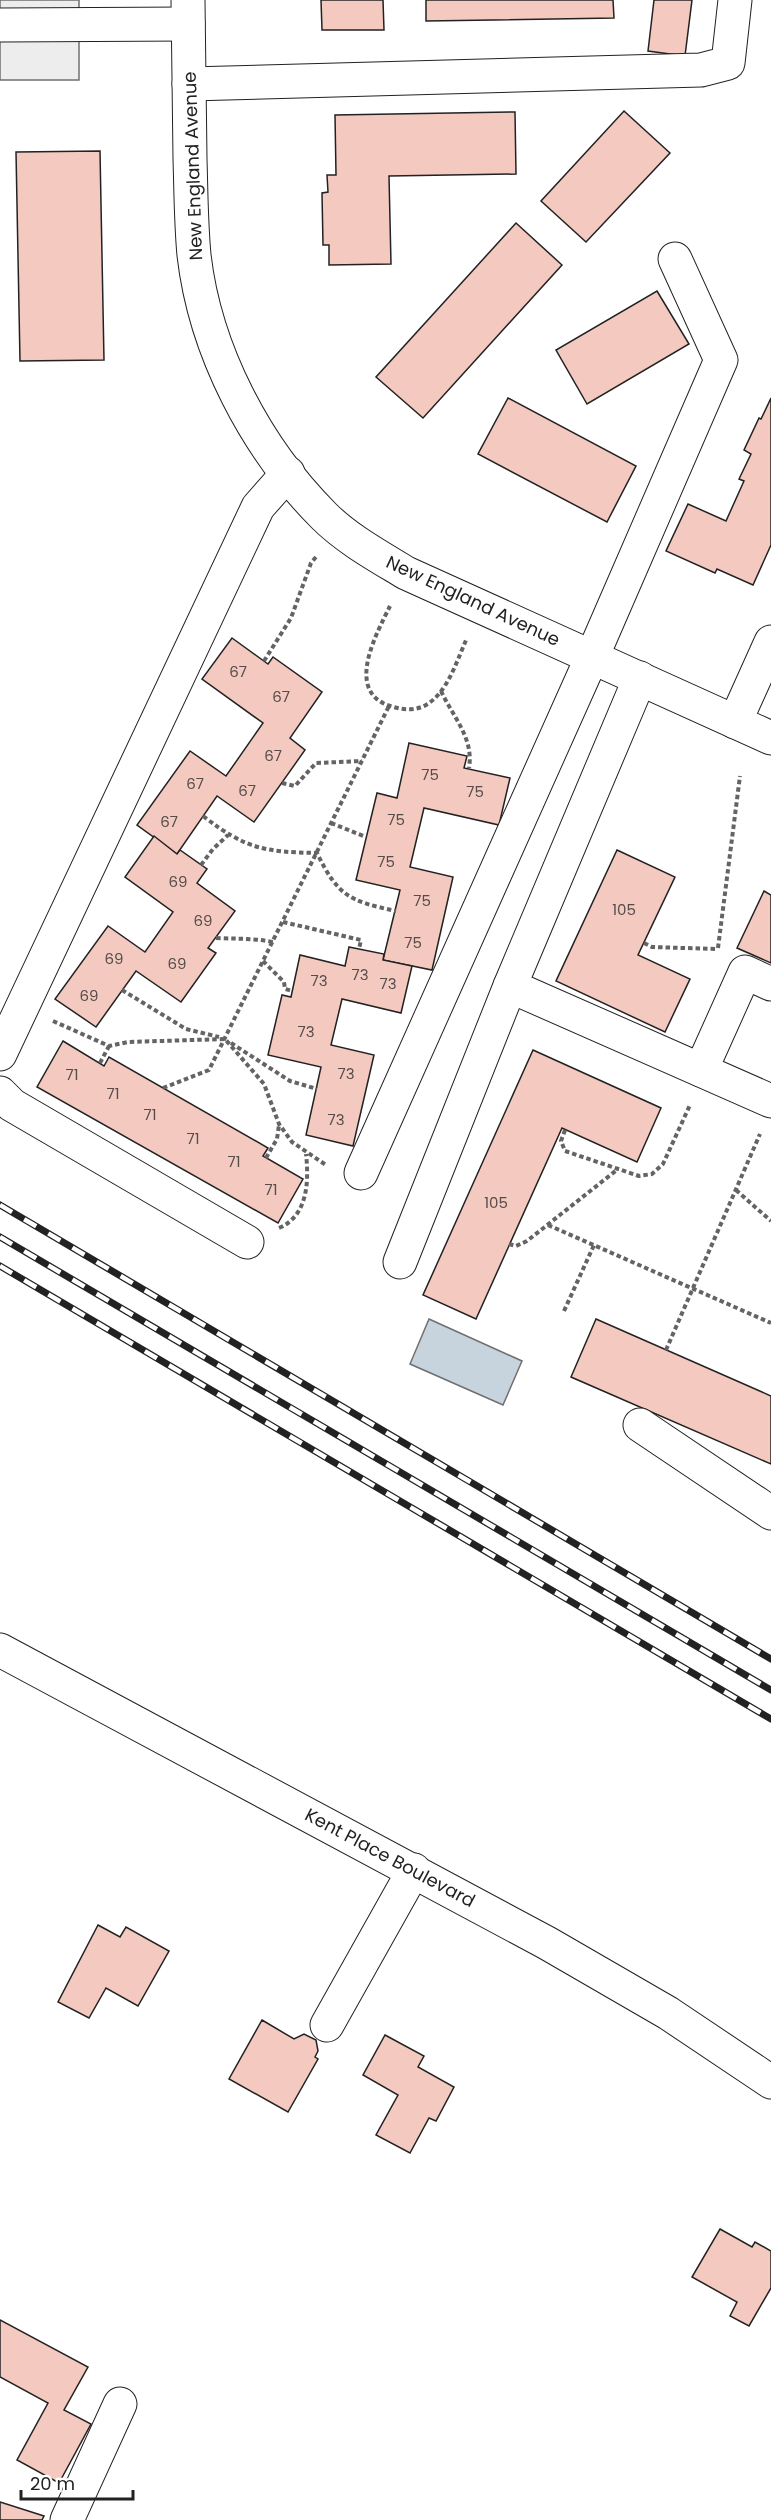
<svg xmlns="http://www.w3.org/2000/svg" width="771" height="2520" font-family="Poppins,sans-serif">
	<style>
		.parking { fill: #ededed; stroke: #6f6f6f; stroke-width: 1.5 }
		.water { fill: #c7d3dd; stroke: #6f6f6f; stroke-width: 1.5 }
		.building { fill: #f3c9c0; stroke: #222; stroke-width: 1.5 }
		.lines { fill: none; stroke-linecap: round; stroke-linejoin: round }
		.minor-casing { stroke: #222; stroke-width: 35 }
		.path { stroke: #646464; stroke-width: 4; stroke-dasharray: 4.5 3; stroke-linecap: butt }
		.minor { stroke: #fff; stroke-width: 33 }
		.rail-casing { stroke: #222; stroke-width: 7 }
		.rail { stroke: #fff; stroke-width: 4.5; stroke-dasharray: 14; stroke-linecap: butt }
		.labels { text-anchor: middle; stroke-width: 4.5; stroke-linejoin: round; paint-order: stroke }
		.number-label { font-size: 15px; fill: #564c4a }
		.street-label { font-size: 18px; fill: #222; stroke: #fff }
	</style>
	<rect width="100%" height="100%" fill="#fff"/>
	<rect class="parking" x="0" y="0" width="79" height="80"/>
	<path class="water" d="M429,1319L522,1361L503,1405L410,1364Z"/>
	<g class="building">
		<path d="M321,0H383L384,30H322Z"/>
		<path d="M426,0H613L614,18L426,21Z"/>
		<path d="M654,0H692L685,56L648,51Z"/>
		<path d="M624,111L670,153L586,242L541,201Z"/>
		<path d="M515,112L516,174L389,176L391,264L329,265V245H323L322,193L328,192L327,175H336L335,115Z"/>
		<path d="M100,151L104,360L20,361L16,152Z"/>
		<path d="M516,223L562,265L423,418L376,377Z"/>
		<path d="M657,291L689,344L587,404L556,350Z"/>
		<path d="M508,398L636,466L607,522L478,454Z"/>
		<path d="M771,398V545L753,585L717,569L715,573L666,551L688,504L726,521L744,481L739,479L751,454L744,450L759,418L761,419Z"/>
		<path d="M232,638L268,664L273,657L322,692L290,738L305,750L254,822L217,796L177,854L137,825L190,751L226,776L263,723L202,679Z"/>
		<path d="M409,743L467,756L464,768L510,778L499,825L424,808L410,867L453,877L432,970L383,960L400,890L356,880L377,793L397,798Z"/>
		<path d="M154,836L177,854L180,850L207,869L197,883L235,911L208,948L216,953L181,1002L136,971L96,1027L55,999L108,926L145,952L173,912L125,877Z"/>
		<path d="M617,850L675,877L638,955L690,979L665,1032L556,981Z"/>
		<path d="M764,891L771,895V963L737,948Z"/>
		<path d="M349,947L384,954L383,960L412,966L401,1013L342,999L331,1045L374,1055L353,1146L306,1135L321,1067L268,1055L282,995L291,997L300,955L345,966Z"/>
		<path d="M63,1041L104,1066L109,1057L268,1148L263,1156L303,1179L278,1223L37,1087Z"/>
		<path d="M533,1050L661,1108L637,1162L562,1128L476,1319L423,1295Z"/>
		<path d="M596,1319L771,1396V1464L571,1377Z"/>
		<path d="M98,1925L120,1937L126,1927L169,1951L138,2006L106,1988L89,2018L58,2002Z"/>
		<path d="M262,2020L294,2039L304,2034L316,2040L318,2051L315,2057L318,2059L288,2112L229,2079Z"/>
		<path d="M385,2035L424,2056L418,2067L454,2087L436,2121L429,2118L410,2153L376,2135L398,2095L363,2075Z"/>
		<path d="M720,2229L752,2247L755,2242L771,2251V2288L749,2326L730,2316L737,2302L692,2277Z"/>
		<path d="M0,2320L88,2367L64,2410L91,2424L59,2483L17,2460L48,2403L0,2377Z"/>
		<path d="M0,2502L44,2516L42,2520H0Z"/>
	</g>
	<g class="lines">
		<g class="minor-casing">
			<g id="minor">
				<path d="M188,0C189,53 189,106 190,159C191,191 191,223 194,255C205,351 256,448 324,516C347,539 378,556 406,573L771,738"/>
				<path d="M0,25L188,24"/>
				<path d="M189,84L701,70L728,63L735,0"/>
				<path d="M735,722L771,642"/>
				<path d="M510,986L771,1101"/>
				<path d="M0,1054L258,507L288,473"/>
				<path d="M701,1070L745,972L771,984"/>
				<path d="M0,1093L12,1105L247,1242"/>
				<path d="M361,1173L592,657L721,360L675,259"/>
				<path d="M400,1262L510,986L640,678"/>
				<path d="M640,1425L771,1513"/>
				<path d="M0,1650L547,1943L668,2013L771,2082"/>
				<path d="M327,2025L414,1870"/>
				<path d="M67,2520L120,2404"/>
			</g>
		</g>
		<g class="path">
			<path d="M390,606C377,633 344,691 390,706C402,710 415,711 426,705C448,692 457,660 467,638"/>
			<path d="M264,661L291,618L311,563L316,557"/>
			<path d="M441,691C453,717 474,738 469,768"/>
			<path d="M282,783L295,786L316,763L362,761"/>
			<path d="M203,816C246,849 264,852 317,853C338,896 349,901 396,911"/>
			<path d="M331,823L366,837"/>
			<path d="M201,865L213,849L228,835"/>
			<path d="M283,922L361,940L359,949"/>
			<path d="M216,938C236,939 253,938 273,942"/>
			<path d="M644,943L652,947L717,949"/>
			<path d="M718,948L740,776"/>
			<path d="M263,961L284,982L285,989L292,991"/>
			<path d="M122,990L186,1029L219,1037"/>
			<path d="M53,1021L109,1046L128,1042L225,1039L264,1084L279,1124L292,1142L326,1165"/>
			<path d="M231,1043L290,1081L317,1089"/>
			<path d="M100,1063L109,1046"/>
			<path d="M163,1088L209,1070L389,706"/>
			<path d="M565,1130L561,1141L565,1151L639,1176L652,1174L663,1164L690,1105"/>
			<path d="M266,1158L277,1139L279,1125"/>
			<path d="M736,1190L771,1221"/>
			<path d="M548,1225L771,1323"/>
			<path d="M279,1228C308,1216 309,1181 306,1154"/>
			<path d="M509,1244L516,1246L527,1241L618,1169"/>
			<path d="M564,1311L594,1245"/>
			<path d="M666,1350L760,1134"/>
		</g>
		<use href="#minor" class="minor"/>
		<g class="rail-casing">
			<g id="rail">
				<path d="M0,1205L771,1659"/>
				<path d="M0,1237L771,1690"/>
				<path d="M0,1266L771,1719"/>
			</g>
		</g>
		<use href="#rail" class="rail"/>
	</g>
	<g class="labels">
		<g class="number-label">
			<text x="238" y="677">67</text>
			<text x="281" y="702">67</text>
			<text x="273" y="761">67</text>
			<text x="430" y="780">75</text>
			<text x="195" y="789">67</text>
			<text x="247" y="796">67</text>
			<text x="475" y="797">75</text>
			<text x="396" y="825">75</text>
			<text x="169" y="827">67</text>
			<text x="386" y="867">75</text>
			<text x="178" y="887">69</text>
			<text x="422" y="906">75</text>
			<text x="624" y="915">105</text>
			<text x="203" y="926">69</text>
			<text x="413" y="948">75</text>
			<text x="114" y="964">69</text>
			<text x="177" y="969">69</text>
			<text x="360" y="980">73</text>
			<text x="319" y="986">73</text>
			<text x="388" y="989">73</text>
			<text x="89" y="1001">69</text>
			<text x="306" y="1037">73</text>
			<text x="346" y="1079">73</text>
			<text x="72" y="1080">71</text>
			<text x="113" y="1099">71</text>
			<text x="150" y="1120">71</text>
			<text x="336" y="1125">73</text>
			<text x="193" y="1144">71</text>
			<text x="234" y="1167">71</text>
			<text x="271" y="1195">71</text>
			<text x="496" y="1208">105</text>
		</g>
		<g class="street-label">
			<text transform="translate(193 166) rotate(-92)" y="6">New England Avenue</text>
			<text transform="translate(473 601) rotate(25)" y="6">New England Avenue</text>
			<text transform="translate(390 1858) rotate(28)" y="6">Kent Place Boulevard</text>
		</g>
	</g>
	<path d="M21 2490v9h112v-9" fill="none" stroke="#222222" stroke-width="3"/>
	<text x="30" y="2490" font-size="18" fill="#222222" stroke="#ffffff" stroke-width="4.5" paint-order="stroke">20 m</text>
</svg>
